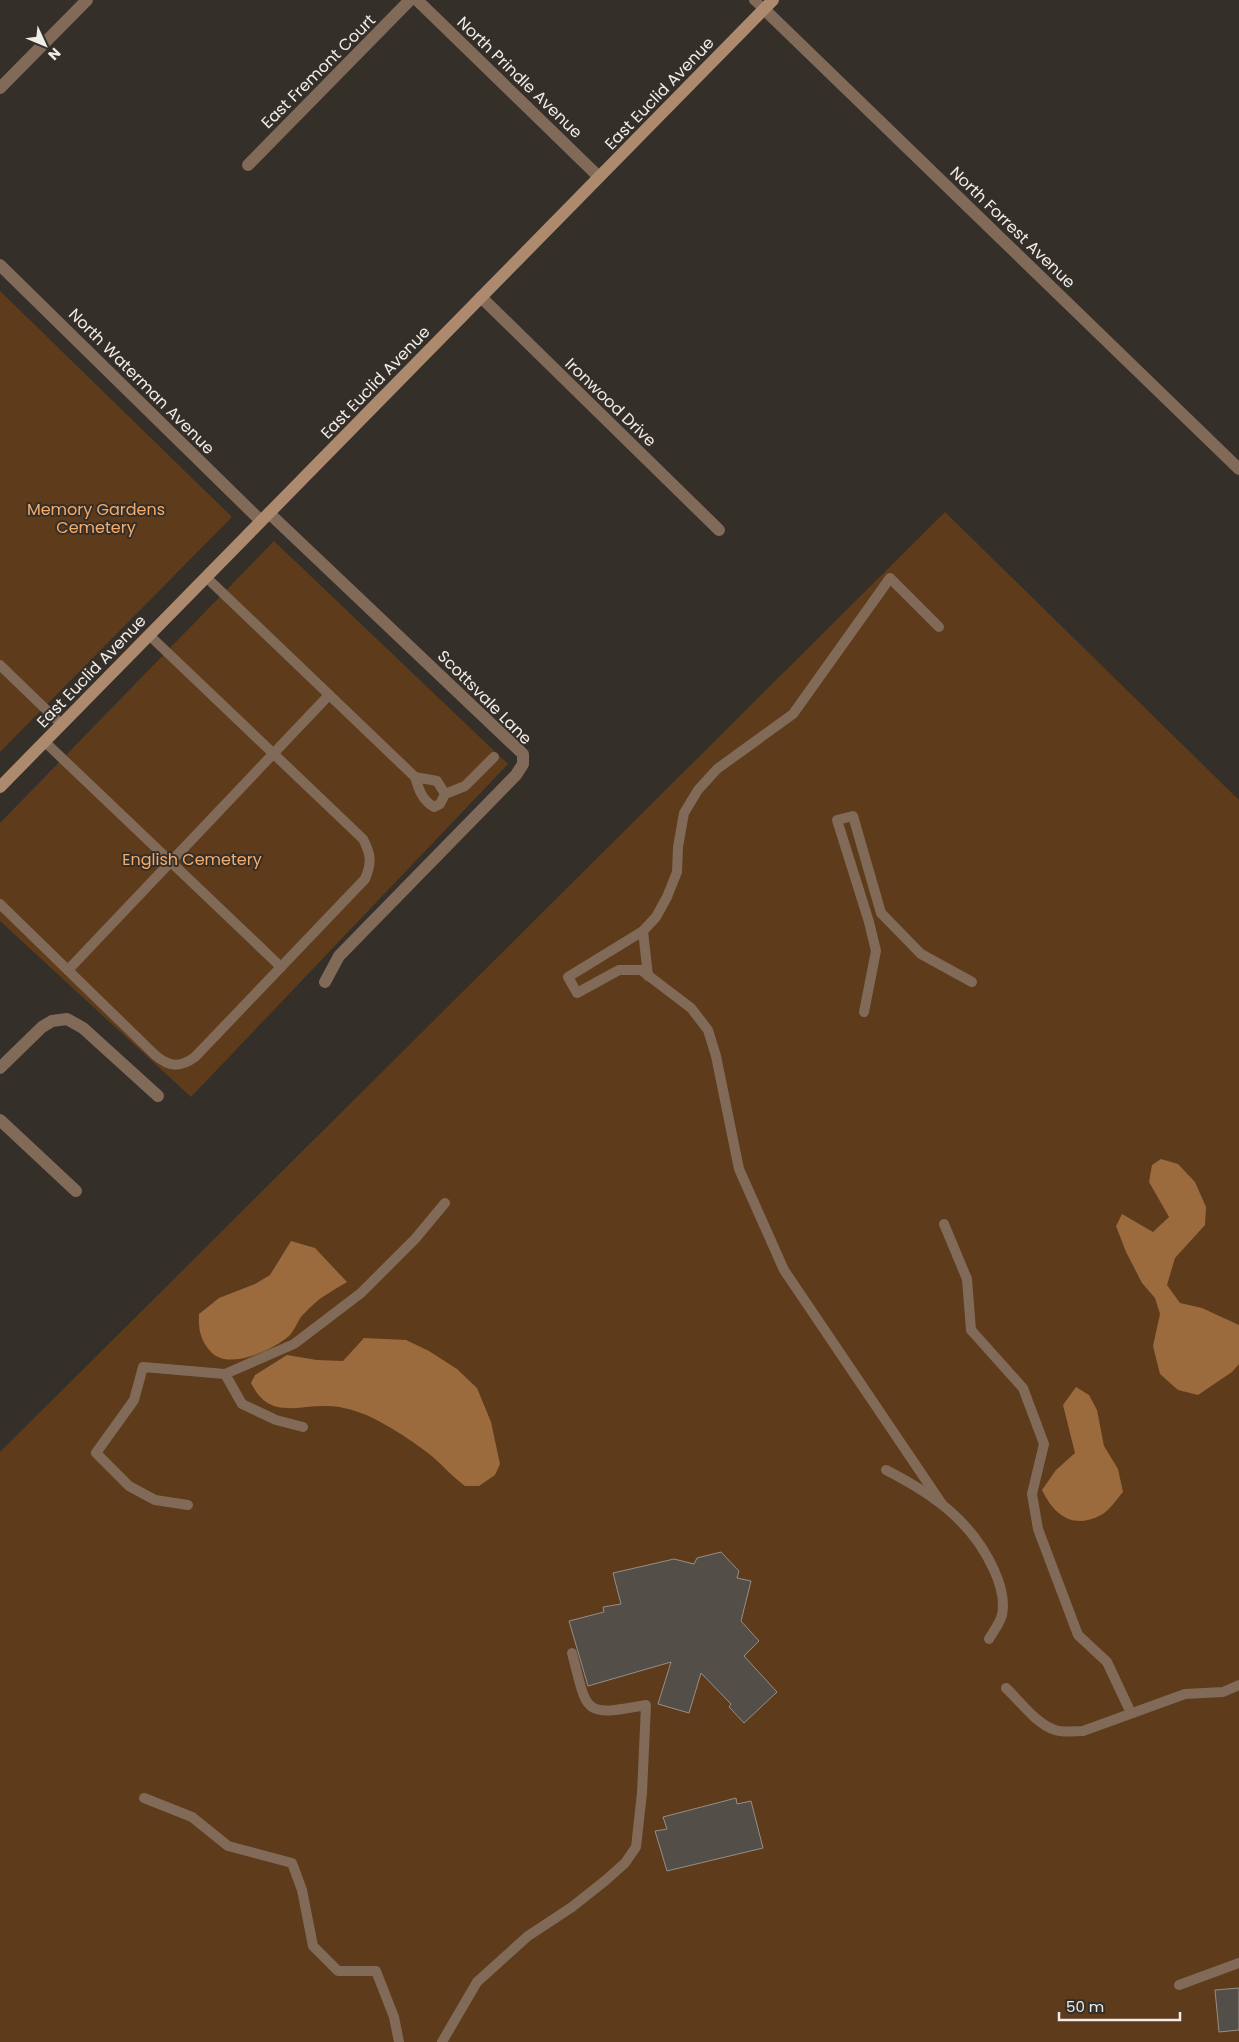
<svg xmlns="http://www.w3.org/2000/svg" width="1239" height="2042" font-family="Poppins,sans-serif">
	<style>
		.green { fill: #5d3b1b }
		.water { fill: #9b6a3d }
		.building { fill: #544e48; stroke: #968e88 }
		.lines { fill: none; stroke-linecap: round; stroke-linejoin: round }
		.service { stroke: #816a58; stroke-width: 10 }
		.minor { stroke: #816a58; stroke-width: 12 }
		.secondary { stroke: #ad8a6d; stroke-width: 12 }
		.labels { text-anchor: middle; stroke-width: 4; stroke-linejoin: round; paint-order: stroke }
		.street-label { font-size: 16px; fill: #f0ece8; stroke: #352f2a }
		.park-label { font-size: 16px; fill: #f5ac6b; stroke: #352f2a }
	</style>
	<rect width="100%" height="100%" fill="#352f2a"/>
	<g class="green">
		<path d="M0,291L232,517L0,752Z"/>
		<path d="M945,512L1239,800V2042H0V1452Z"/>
		<path d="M274,541L508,764L191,1097L0,921V823Z"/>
	</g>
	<g class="water">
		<path d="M1161,1159L1178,1164L1195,1182L1206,1207L1205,1225L1175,1258L1167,1285L1180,1303L1202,1308L1239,1325V1364L1232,1372L1198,1395L1178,1390L1160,1374L1153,1346L1160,1314L1155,1298L1142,1283L1126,1252L1116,1226L1122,1214L1153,1232L1169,1217L1149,1182L1152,1165Z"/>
		<path d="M291,1241L315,1248L347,1282C336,1289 324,1295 315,1303C310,1308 305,1312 301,1317C297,1323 294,1331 289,1336C273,1350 230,1370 212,1353C201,1342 198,1330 199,1314L219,1298L255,1284L270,1275Z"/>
		<path d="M364,1338L406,1340L429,1351L457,1369L477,1388L491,1422L500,1464L495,1475L479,1486H465C454,1478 444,1467 434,1458C416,1443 380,1419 358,1412C350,1409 337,1406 328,1406C296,1405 269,1420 251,1383L255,1375L287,1355L317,1360L343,1361Z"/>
		<path d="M1076,1387L1089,1395L1097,1410L1104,1446L1118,1469L1123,1492C1117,1499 1109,1511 1101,1515C1073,1530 1054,1515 1042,1490L1056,1470L1075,1453L1063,1405Z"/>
	</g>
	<g class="building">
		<path d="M721,1552L739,1571L737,1578L751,1581L741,1621L759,1641L744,1656L777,1692L744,1723L729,1707L731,1704L701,1673L689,1713L658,1704L671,1662L588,1686L569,1621L604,1612L603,1607L621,1604L613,1573L674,1559L694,1564L697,1558Z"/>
		<path d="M736,1798L737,1804L751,1801L763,1848L667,1871L655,1831L667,1829L663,1817Z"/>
		<path d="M1239,1988V2030L1219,2032L1215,1990Z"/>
	</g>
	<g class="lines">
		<g class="service">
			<path d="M754,0L764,9"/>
			<path d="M206,577L415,777C419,790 422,800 434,807L440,804L445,794L437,781L415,777"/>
			<path d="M939,627L890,578L793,714L717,769L698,790L684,813L678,847L677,872L667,897L656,917L643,931L568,977L577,993L619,970H641L691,1008L708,1030L716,1056L739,1169L784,1270L942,1504"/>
			<path d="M0,665L61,724"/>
			<path d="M45,742L281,967"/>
			<path d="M445,794L465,786L494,757"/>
			<path d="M0,904L155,1055C169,1067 180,1068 195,1057L365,879C372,863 371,854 363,839L149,635"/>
			<path d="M643,931L648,976"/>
			<path d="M68,970L329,695"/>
			<path d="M864,1012L876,951L869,922L837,820L853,816L881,913L921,954L972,982"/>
			<path d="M944,1224L967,1279L971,1330L1023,1388L1044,1444L1032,1494L1038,1529L1078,1635L1107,1662L1131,1713"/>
			<path d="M225,1374L242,1404L276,1420L303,1427"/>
			<path d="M886,1470C933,1494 972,1521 994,1570C1000,1583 1005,1600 1002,1615C1000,1623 993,1632 989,1639"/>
			<path d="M188,1505L155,1500L129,1486L96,1453L134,1400L143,1367L225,1374L294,1344L361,1293L415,1239L445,1203"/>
			<path d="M1006,1688C1020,1701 1036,1724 1055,1730C1064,1733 1074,1731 1083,1731L1185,1694L1223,1692L1239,1685"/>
			<path d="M144,1798L192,1817L228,1846L292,1863L302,1890L313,1946L338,1971H376L394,2017L399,2042"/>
			<path d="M1179,1985L1239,1963"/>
			<path d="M442,2042L477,1982L528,1936L572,1907L606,1880L625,1863L636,1847L642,1793L646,1705C581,1717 588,1713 572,1653"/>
		</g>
		<g class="minor">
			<path d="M417,0L599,177"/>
			<path d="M764,9L1239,469"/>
			<path d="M0,88L87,0"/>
			<path d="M248,165L410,0"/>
			<path d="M0,265L261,521"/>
			<path d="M481,297L719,530"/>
			<path d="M269,513L523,754V764L516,775L339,956L325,982"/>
			<path d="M0,1068L42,1027L52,1021L67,1019L83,1028L158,1096"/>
			<path d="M0,1120L76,1191"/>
		</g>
		<path class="secondary" d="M0,787L773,0"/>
	</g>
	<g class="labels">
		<g class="street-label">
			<text transform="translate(318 71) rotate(-45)" y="6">East Fremont Court</text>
			<text transform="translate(520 77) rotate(44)" y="6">North Prindle Avenue</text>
			<text transform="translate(659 93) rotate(-46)" y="6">East Euclid Avenue</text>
			<text transform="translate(1013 227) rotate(44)" y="6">North Forrest Avenue</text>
			<text transform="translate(142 381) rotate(45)" y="6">North Waterman Avenue</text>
			<text transform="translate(375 382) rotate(-46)" y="6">East Euclid Avenue</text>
			<text transform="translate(611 402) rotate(44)" y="6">Ironwood Drive</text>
			<text transform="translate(91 671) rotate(-46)" y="6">East Euclid Avenue</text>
			<text transform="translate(485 697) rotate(45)" y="6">Scottsvale Lane</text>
		</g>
		<g class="park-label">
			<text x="96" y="515">Memory Gardens<tspan x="96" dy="18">Cemetery</tspan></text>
			<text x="192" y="865">English Cemetery</text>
		</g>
	</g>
	<g transform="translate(45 45) rotate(134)" stroke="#352f2a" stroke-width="4" paint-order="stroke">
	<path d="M0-4L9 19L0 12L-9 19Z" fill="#f0ece8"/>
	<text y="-8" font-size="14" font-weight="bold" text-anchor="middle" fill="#f0ece8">N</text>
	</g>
	<path d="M1059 2012v8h121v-8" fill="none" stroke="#f0ece8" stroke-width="2.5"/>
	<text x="1066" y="2012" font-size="15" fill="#f0ece8" stroke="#352f2a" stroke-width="4" paint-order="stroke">50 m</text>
</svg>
